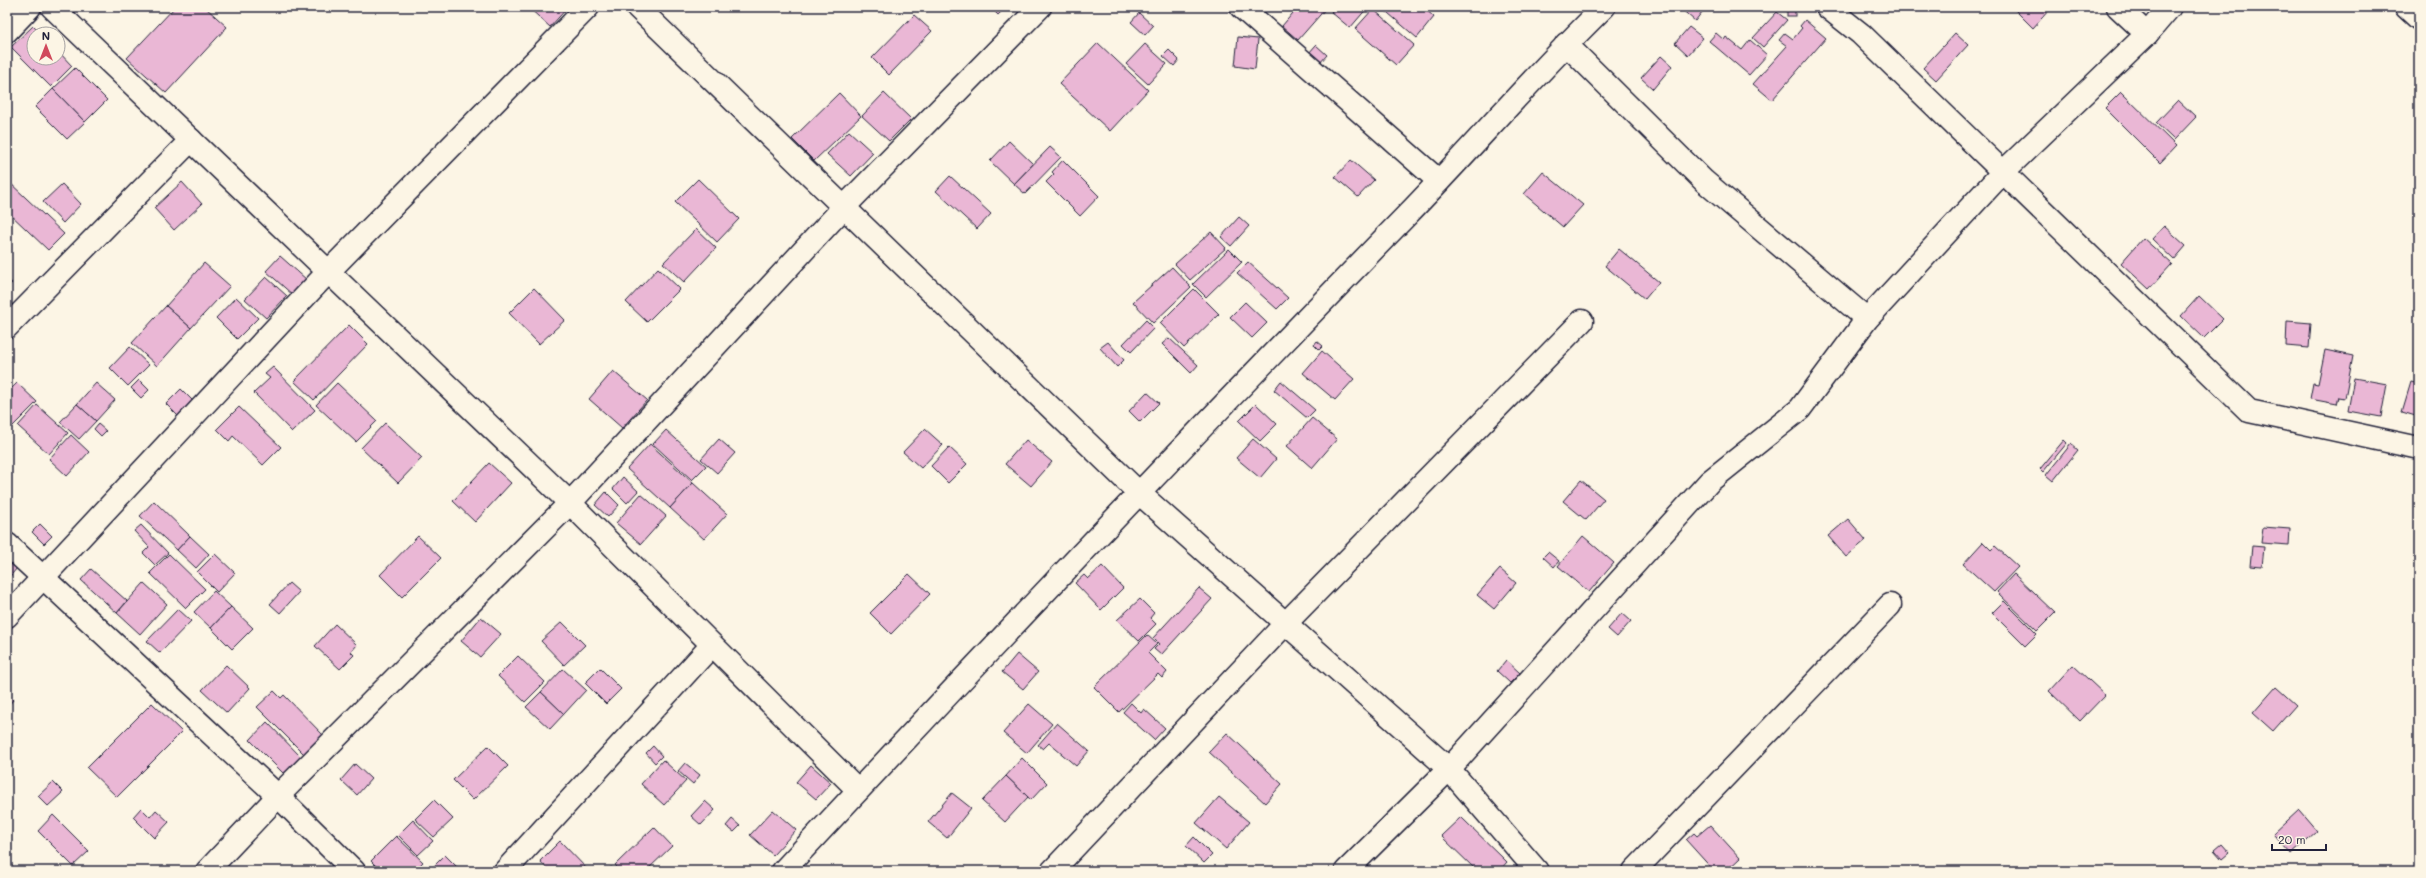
<svg xmlns="http://www.w3.org/2000/svg" width="2426" height="878" font-family="Mali,sans-serif">
	<style>
		.building { fill: #eab7d5; stroke: #22223b }
		.lines { fill: none; stroke-linecap: round; stroke-linejoin: round }
		.minor-casing { stroke: #22223b; stroke-width: 25 }
		.minor { stroke: #fcf5e5; stroke-width: 22 }
	</style>
	<rect width="100%" height="100%" fill="#fcf5e5"/>
	<filter id="ink" filterUnits="userSpaceOnUse"><feTurbulence type="fractalNoise" baseFrequency=".025" numOctaves="2"/><feDisplacementMap in="SourceGraphic" scale="8" xChannelSelector="R" yChannelSelector="G"/><feConvolveMatrix kernelMatrix="1 2 1 2 8 2 1 2 1" color-interpolation-filters="sRGB"/></filter>
	<g filter="url(#ink)">
		<g class="building">
			<path d="M175,7H205L227,27L166,93L127,58Z"/>
			<path d="M528,7H568L550,27Z"/>
			<path d="M990,7H1006L998,15Z"/>
			<path d="M1298,7H1327L1298,40L1282,26Z"/>
			<path d="M1335,7H1368L1350,28L1331,12Z"/>
			<path d="M1381,7H1423L1434,17L1417,38Z"/>
			<path d="M1679,7H1706L1695,21Z"/>
			<path d="M2012,7H2047L2050,9L2033,28Z"/>
			<path d="M1373,9L1414,45L1396,65L1355,29Z"/>
			<rect x="1787" y="10" width="8" height="6"/>
			<path d="M1777,12L1787,20L1763,47L1753,38Z"/>
			<path d="M1139,13L1153,26L1145,35L1131,22Z"/>
			<path d="M914,15L932,31L889,75L872,58Z"/>
			<path d="M1805,20L1826,38L1772,100L1753,84L1787,46L1779,40L1785,33L1793,39L1802,28L1800,26Z"/>
			<path d="M33,26L41,34H34V58H58V51L72,66L51,87L11,47Z"/>
			<path d="M1689,27L1703,38L1688,55L1675,43Z"/>
			<path d="M1716,33L1724,40L1726,37L1742,50L1750,40L1767,55L1749,75L1709,41Z"/>
			<path d="M1955,33L1968,45L1936,80L1923,68Z"/>
			<path d="M1238,37L1258,39L1255,69L1235,66Z"/>
			<path d="M1098,43L1148,90L1110,131L1059,84Z"/>
			<path d="M1145,44L1167,64L1148,84L1126,64Z"/>
			<path d="M1316,45L1327,55L1319,64L1308,54Z"/>
			<path d="M1169,50L1179,60L1174,66L1163,56Z"/>
			<path d="M1661,56L1672,66L1653,89L1641,78Z"/>
			<path d="M75,68L107,100L85,122L53,89Z"/>
			<path d="M53,89L85,122L67,139L35,107Z"/>
			<path d="M2121,92L2176,146L2160,163L2105,108Z"/>
			<path d="M839,93L861,116L814,161L792,139Z"/>
			<path d="M884,93L911,119L889,141L862,116Z"/>
			<path d="M2178,100L2196,117L2174,140L2156,123Z"/>
			<path d="M849,131L873,153L851,176L827,154Z"/>
			<path d="M1009,141L1033,164L1014,184L990,161Z"/>
			<path d="M1050,147L1061,157L1025,194L1014,184Z"/>
			<path d="M1063,160L1099,196L1080,216L1046,182L1054,174L1052,172Z"/>
			<path d="M1351,160L1374,180L1358,197L1335,177Z"/>
			<path d="M1543,172L1583,205L1563,227L1524,194Z"/>
			<path d="M950,176L991,214L977,229L936,191Z"/>
			<path d="M698,179L739,219L717,242L675,202Z"/>
			<path d="M7,180L64,234L48,250L7,211Z"/>
			<path d="M182,182L202,204L174,230L154,208Z"/>
			<path d="M62,184L81,204L63,223L43,202Z"/>
			<path d="M1239,217L1249,226L1231,246L1221,237Z"/>
			<path d="M2164,226L2186,246L2174,260L2152,239Z"/>
			<path d="M696,229L716,248L684,282L663,263Z"/>
			<path d="M1211,232L1226,248L1190,280L1175,264Z"/>
			<path d="M2143,238L2172,264L2149,289L2121,263Z"/>
			<path d="M1229,249L1242,262L1206,297L1193,284Z"/>
			<path d="M1619,249L1659,282L1645,299L1605,266Z"/>
			<path d="M280,256L307,280L294,296L266,271Z"/>
			<path d="M1248,262L1288,298L1277,309L1237,273Z"/>
			<path d="M204,263L230,286L191,328L166,306Z"/>
			<path d="M1172,267L1191,287L1153,323L1133,302Z"/>
			<path d="M658,268L680,289L647,322L626,302Z"/>
			<path d="M266,277L287,296L266,318L245,299Z"/>
			<path d="M7,278L12,283L7,288Z"/>
			<path d="M534,288L565,320L539,344L509,313Z"/>
			<path d="M1194,289L1219,314L1184,348L1160,323Z"/>
			<path d="M2199,296L2223,319L2204,338L2181,316Z"/>
			<path d="M236,297L258,318L237,339L216,318Z"/>
			<path d="M1245,302L1267,323L1252,338L1230,317Z"/>
			<path d="M166,306L191,328L157,366L132,343Z"/>
			<path d="M1146,320L1154,328L1131,352L1123,344Z"/>
			<path d="M2287,321L2311,323L2309,348L2286,346Z"/>
			<path d="M349,325L368,344L314,400L294,381Z"/>
			<path d="M1169,338L1198,365L1191,373L1162,344Z"/>
			<path d="M1317,341L1323,346L1319,350L1314,345Z"/>
			<path d="M1108,342L1124,360L1117,367L1100,348Z"/>
			<path d="M130,347L149,365L128,386L110,368Z"/>
			<path d="M2325,350L2353,356L2345,398L2339,397L2337,404L2310,399L2313,383L2318,384Z"/>
			<path d="M1322,351L1354,379L1335,400L1303,373Z"/>
			<path d="M273,367L315,410L292,432L254,393L270,378L265,374Z"/>
			<path d="M613,371L647,400L622,428L589,399Z"/>
			<path d="M2354,378L2387,384L2381,417L2348,411Z"/>
			<path d="M139,380L149,390L141,398L131,388Z"/>
			<path d="M1281,381L1315,410L1307,418L1274,390Z"/>
			<path d="M2411,382L2419,384V417L2402,412Z"/>
			<path d="M17,383L37,402L7,432V393Z"/>
			<path d="M96,383L115,400L96,421L77,404Z"/>
			<path d="M337,383L377,421L356,442L316,405Z"/>
			<path d="M181,389L194,402L179,417L166,404Z"/>
			<path d="M1147,392L1159,403L1140,422L1129,411Z"/>
			<path d="M77,404L96,421L79,439L60,422Z"/>
			<path d="M1256,404L1277,424L1260,441L1239,421Z"/>
			<path d="M37,405L68,433L49,454L18,426Z"/>
			<path d="M239,407L281,447L263,465L233,436L229,441L217,429Z"/>
			<path d="M1312,418L1337,439L1312,468L1287,446Z"/>
			<path d="M385,423L422,458L398,483L361,448Z"/>
			<path d="M98,424L106,431L101,436L94,429Z"/>
			<path d="M925,429L943,445L921,468L903,452Z"/>
			<path d="M666,430L706,466L692,480L653,444Z"/>
			<path d="M71,435L89,452L67,476L49,459Z"/>
			<path d="M719,439L735,453L717,473L701,459Z"/>
			<path d="M1253,439L1276,459L1260,478L1236,458Z"/>
			<path d="M1026,440L1052,462L1031,486L1005,464Z"/>
			<path d="M2064,440L2067,443L2043,472L2040,469Z"/>
			<path d="M650,444L693,483L670,508L627,469Z"/>
			<path d="M2071,444L2078,450L2053,481L2046,475Z"/>
			<path d="M949,447L967,464L948,483L931,466Z"/>
			<path d="M489,463L511,483L475,522L453,501Z"/>
			<path d="M623,477L638,491L627,503L613,489Z"/>
			<path d="M1581,480L1604,499L1586,520L1563,501Z"/>
			<path d="M693,483L727,514L704,539L670,508Z"/>
			<path d="M606,492L619,505L608,517L595,505Z"/>
			<path d="M641,494L666,516L641,544L616,523Z"/>
			<path d="M154,501L190,536L177,550L140,516Z"/>
			<path d="M1848,519L1866,540L1846,557L1828,536Z"/>
			<path d="M40,524L52,536L44,544L32,532Z"/>
			<path d="M141,525L168,553L155,565L143,553L149,547L134,531Z"/>
			<path d="M2263,527L2290,529L2289,545L2261,543Z"/>
			<path d="M190,536L209,554L196,568L177,550Z"/>
			<path d="M418,536L441,558L402,597L380,575Z"/>
			<path d="M1583,536L1614,563L1589,592L1558,566Z"/>
			<path d="M1983,542L1991,550L1995,546L2018,567L1994,592L1963,564Z"/>
			<path d="M2252,546L2264,547L2262,567L2250,566Z"/>
			<path d="M1548,552L1559,561L1554,567L1543,557Z"/>
			<path d="M169,554L205,589L186,608L150,573Z"/>
			<path d="M215,554L235,573L217,592L197,572Z"/>
			<path d="M7,559L17,568L7,580Z"/>
			<path d="M1102,566L1123,588L1101,610L1075,583L1084,575L1088,579Z"/>
			<path d="M91,569L127,601L117,613L81,580Z"/>
			<path d="M1500,569L1516,583L1494,609L1477,595Z"/>
			<path d="M909,574L930,594L891,634L870,613Z"/>
			<path d="M2014,574L2055,613L2037,631L1997,592Z"/>
			<path d="M144,583L167,604L140,634L117,613Z"/>
			<path d="M289,583L299,592L280,613L270,604Z"/>
			<path d="M1199,588L1212,599L1161,655L1154,649L1159,644L1153,638Z"/>
			<path d="M214,591L231,607L211,628L194,612Z"/>
			<path d="M1140,599L1154,613L1150,618L1156,624L1139,641L1117,620Z"/>
			<path d="M2004,601L2037,634L2025,646L1992,613Z"/>
			<path d="M231,607L253,628L232,649L211,628Z"/>
			<path d="M178,609L191,621L160,653L147,641Z"/>
			<path d="M1622,613L1631,621L1617,637L1608,629Z"/>
			<path d="M481,617L501,634L480,657L461,641Z"/>
			<path d="M562,622L585,645L564,665L541,641Z"/>
			<path d="M335,624L357,645L351,652L354,655L340,669L315,646Z"/>
			<path d="M1147,635L1157,644L1148,653L1167,672L1162,678L1158,674L1119,712L1094,687Z"/>
			<path d="M1017,654L1038,672L1023,689L1002,672Z"/>
			<path d="M518,656L545,682L525,702L498,676Z"/>
			<path d="M1506,660L1520,673L1510,683L1497,671Z"/>
			<path d="M226,665L250,688L227,713L202,690Z"/>
			<path d="M2073,665L2105,695L2080,721L2049,691Z"/>
			<path d="M600,668L621,689L606,704L585,683Z"/>
			<path d="M563,669L586,690L564,714L541,692Z"/>
			<path d="M2276,687L2296,705L2273,731L2253,713Z"/>
			<path d="M274,691L281,698L284,695L325,737L305,755L257,707Z"/>
			<path d="M541,692L564,714L550,729L526,707Z"/>
			<path d="M7,694L13,700L7,707Z"/>
			<path d="M152,703L182,732L117,797L87,768Z"/>
			<path d="M1131,703L1141,713L1144,709L1165,728L1154,740L1123,712Z"/>
			<path d="M1029,704L1052,724L1027,753L1003,733Z"/>
			<path d="M267,722L301,757L284,774L250,740Z"/>
			<path d="M1057,723L1089,751L1076,766L1049,743L1043,749L1038,745Z"/>
			<path d="M1227,733L1282,784L1265,803L1209,752Z"/>
			<path d="M488,746L508,766L473,800L453,780Z"/>
			<path d="M653,746L662,756L655,763L646,753Z"/>
			<path d="M1022,758L1047,783L1031,800L1006,776Z"/>
			<path d="M663,760L686,781L664,805L641,784Z"/>
			<path d="M685,763L700,775L693,784L678,771Z"/>
			<path d="M355,764L371,779L357,795L341,780Z"/>
			<path d="M811,765L831,783L816,799L796,782Z"/>
			<path d="M1006,776L1028,797L1005,822L982,801Z"/>
			<path d="M53,782L63,792L48,806L38,796Z"/>
			<path d="M952,793L971,808L947,838L928,822Z"/>
			<path d="M1219,797L1249,822L1226,849L1196,823Z"/>
			<path d="M434,800L453,819L434,837L415,819Z"/>
			<path d="M705,801L715,810L701,825L691,816Z"/>
			<path d="M141,808L150,817L156,810L169,822L154,838L133,817Z"/>
			<path d="M773,810L796,830L773,855L750,835Z"/>
			<path d="M2299,810L2317,831L2291,854L2273,834Z"/>
			<path d="M53,815L89,851L73,866L38,831Z"/>
			<path d="M1461,817L1507,862L1499,871H1477L1441,836Z"/>
			<path d="M732,819L740,826L734,832L726,826Z"/>
			<path d="M413,820L433,841L418,855L398,835Z"/>
			<path d="M1710,825L1740,858L1726,871H1714L1686,840L1694,833L1697,836Z"/>
			<path d="M654,827L672,846L646,871H621L615,865Z"/>
			<path d="M396,836L423,862L414,871H381L371,861Z"/>
			<path d="M1194,837L1212,855L1204,863L1186,846Z"/>
			<path d="M560,841L589,871H549L540,861Z"/>
			<path d="M2221,844L2229,853L2222,859L2214,850Z"/>
			<path d="M445,855L461,871L430,870Z"/>
			<path d="M611,867L616,871H607Z"/>
			<path d="M2363,867L2368,871H2359Z"/>
		</g>
		<g class="lines">
			<g class="minor-casing">
				<g id="minor">
					<path d="M52,7L570,503L858,790"/>
					<path d="M637,7L1138,492L1449,769L1537,871"/>
					<path d="M1241,7L1439,181"/>
					<path d="M1827,7L1861,34L2249,411L2419,448"/>
					<path d="M2118,7L2147,34"/>
					<path d="M2406,7L2419,19"/>
					<path d="M7,31L30,7"/>
					<path d="M1566,44L1704,181L1867,319"/>
					<path d="M7,327L191,140"/>
					<path d="M7,544L278,796L354,871"/>
					<path d="M7,616L328,272L588,7"/>
					<path d="M207,871L278,796L570,503L844,207L1040,7"/>
					<path d="M505,871L712,645"/>
					<path d="M783,871C988,651 1196,432 1406,216C1473,147 1535,74 1604,7"/>
					<path d="M1052,871L1286,623L1582,321"/>
					<path d="M1346,871L1449,769L1710,481L1800,409L1867,319L2003,172L2147,34L2170,7"/>
					<path d="M1634,871L1890,605"/>
				</g>
			</g>
			<use href="#minor" class="minor"/>
		</g>
	</g>
	<rect width="2426" height="878" fill="none" stroke="#fcf5e5" stroke-width="24"/>
	<rect x="12" y="12" width="2402" height="854" fill="none" stroke="#22223b" stroke-width="1.5" filter="url(#ink)"/>
	<g transform="translate(46 46)"><circle r="19" fill="#fcf5e5" stroke="#a5a1a1"/>
	<path d="M0-3L7 15L0 10L-7 15Z" fill="#d1495b"/>
	<text y="-6" font-size="11" font-weight="bold" text-anchor="middle" fill="#22223b">N</text>
	</g>
	<path d="M2272 844v6h54v-6" fill="none" stroke="#22223b" stroke-width="2"/>
	<text x="2278" y="844" font-size="12" fill="#22223b" stroke="#fcf5e5" stroke-width="3" paint-order="stroke">20 m</text>
</svg>
